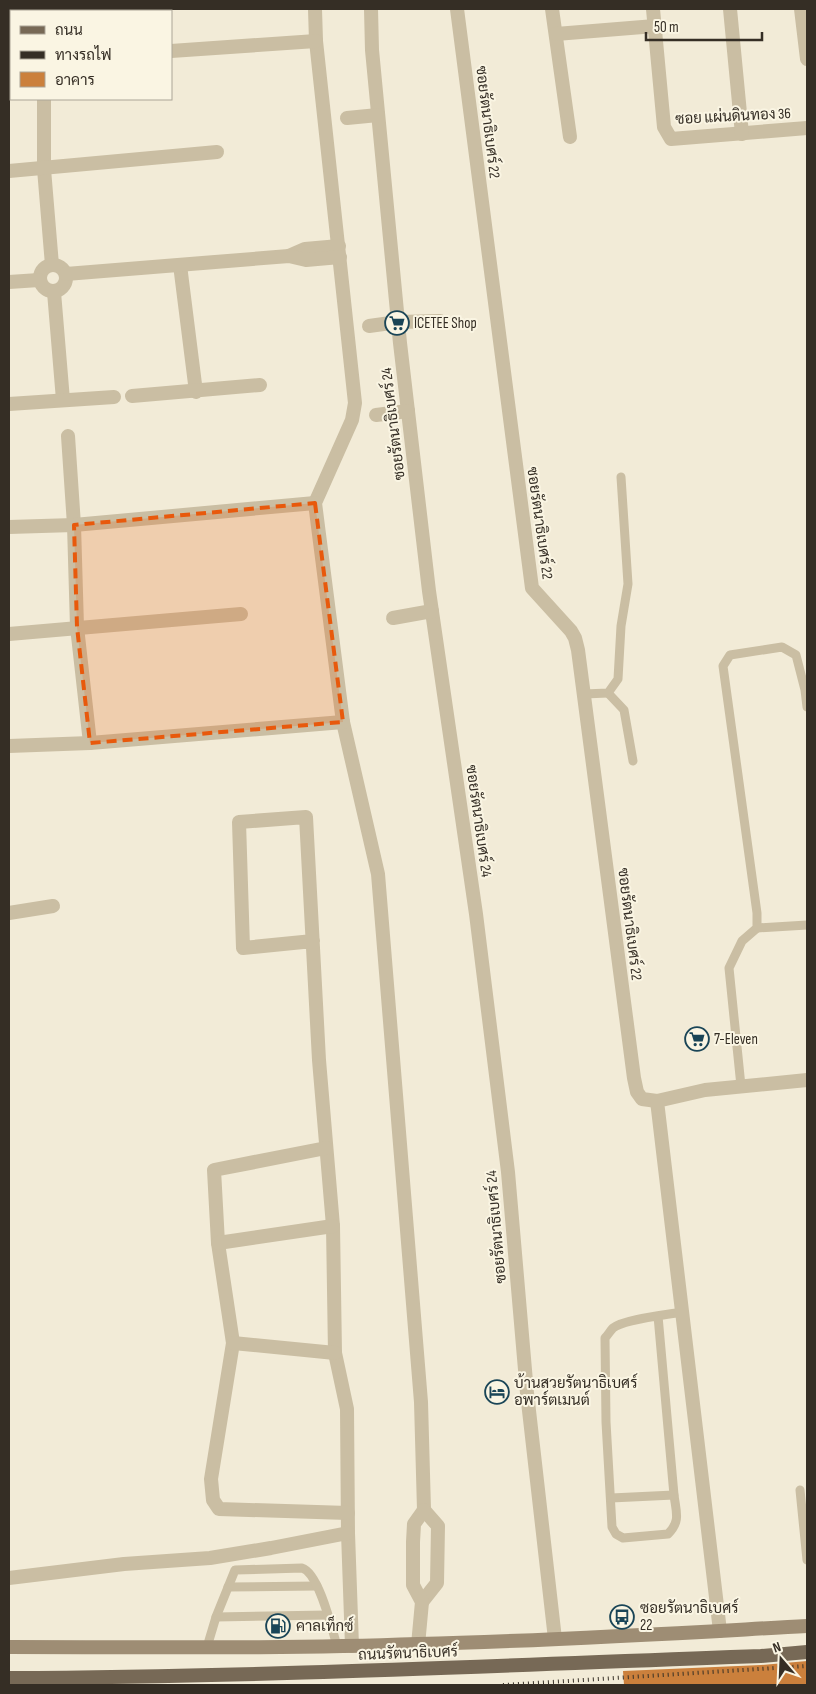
<svg xmlns="http://www.w3.org/2000/svg" width="816" height="1694" font-family="'Sofia Sans Condensed',Sarabun,sans-serif">
	<style>
		.building { fill: #cb803c }
		.lines { fill: none; stroke-linecap: round; stroke-linejoin: round }
		.service { stroke: #cabea3; stroke-width: 9 }
		.minor { stroke: #cabea3; stroke-width: 14 }
		.tertiary { stroke: #cabea3; stroke-width: 14 }
		.secondary { stroke: #9e8d74; stroke-width: 14 }
		.primary { stroke: #776956; stroke-width: 14 }
		.rail { stroke: #352e25; stroke-width: 4; stroke-dasharray: 1 4; stroke-linecap: butt }
		.marked { fill: #e8590c; fill-opacity: 0.2; stroke: #e8590c; stroke-width: 4; stroke-dasharray: 10 6; stroke-linejoin: round }
		.labels { text-anchor: middle; stroke-width: 4; stroke-linejoin: round; paint-order: stroke }
		.street-label { font-size: 15px; fill: #352e25; stroke: #faf5e3 }
		.poi-label { font-size: 15px; fill: #352e25; stroke: #faf5e3; text-anchor: start }
	</style>
	<rect width="100%" height="100%" fill="#f2ebd7"/>
	<path class="building" d="M807,1661V1685H624L623,1671L761,1665Z"/>
	<g class="lines">
		<g class="service">
			<path d="M608,693L624,710L633,761"/>
			<path d="M584,694L608,693L618,679L621,626L628,584L621,477"/>
			<path d="M757,928L807,925"/>
			<path d="M741,1086L729,968L742,941L757,928V913L723,666L730,655L782,647L796,655L805,690L807,707"/>
			<path d="M658,1316L674,1495C676,1512 681,1521 668,1534L623,1538L616,1534L612,1527L606,1422L605,1338C608,1335 610,1331 613,1328C624,1319 666,1315 682,1312"/>
			<path d="M800,1490L807,1560"/>
			<path d="M611,1498L674,1495"/>
			<path d="M228,1587L317,1586"/>
			<path d="M216,1617L327,1615"/>
			<path d="M207,1647L216,1617L235,1570L302,1568C319,1573 332,1629 337,1646"/>
		</g>
		<g class="minor">
			<path d="M315,9L316,41L355,403L352,420L315,503L343,722L378,874L421,1402L424,1510L438,1526L437,1583L422,1602"/>
			<path d="M371,9L372,50L400,343L429,591L476,914L508,1172L527,1393L555,1639"/>
			<path d="M457,9L532,588L571,631L575,638L578,650L634,1078L637,1092L642,1099L657,1101"/>
			<path d="M552,9L570,137"/>
			<path d="M653,9L664,127L671,139L807,128"/>
			<path d="M730,9L742,134"/>
			<path d="M801,9L807,59"/>
			<path d="M50,11V9"/>
			<path d="M556,34L655,26"/>
			<path d="M171,51L316,41"/>
			<path d="M9,63H11"/>
			<path d="M44,99V169L52,265"/>
			<path d="M347,118L378,115"/>
			<path d="M9,171L217,152"/>
			<path d="M289,256L305,249L339,246"/>
			<path d="M180,265L196,392"/>
			<circle cx="53" cy="278" r="13"/>
			<path d="M66,274L289,256L306,260L340,257"/>
			<path d="M9,282L39,280"/>
			<path d="M54,292L63,400"/>
			<path d="M369,326L398,322L440,321"/>
			<path d="M132,396L260,385"/>
			<path d="M9,404L114,397"/>
			<path d="M376,415L408,411"/>
			<path d="M68,436L74,525L77,627L90,743"/>
			<path d="M9,527L74,525L315,503"/>
			<path d="M393,618L432,611"/>
			<path d="M9,634L241,614"/>
			<path d="M9,746L90,743L343,722"/>
			<path d="M9,913L53,906"/>
			<path d="M313,941L243,948L239,822L306,817L319,1060L333,1226L335,1353L347,1409L348,1533L352,1646"/>
			<path d="M326,1148L214,1170L218,1243L233,1343L211,1479L213,1500L219,1509L348,1513"/>
			<path d="M218,1243L333,1226"/>
			<path d="M233,1343L335,1353"/>
			<path d="M9,1578L124,1564L210,1558L271,1548L348,1533"/>
			<path d="M418,1645L422,1602L413,1585V1542L414,1524L424,1510"/>
		</g>
		<path class="tertiary" d="M720,1631L657,1101L705,1090L807,1080"/>
		<path class="secondary" d="M9,1647C145,1647 282,1649 418,1644C548,1641 678,1633 807,1626"/>
		<path class="primary" d="M9,1678C259,1677 510,1665 761,1656L807,1652"/>
		<path class="rail" d="M503,1685L807,1666"/>
	</g>
	<path class="marked" d="M315,503L343,722L90,743L77,627L74,525Z"/>
	<defs>
		<g id="supermarket-ring" transform="scale(1.25)"><circle r="9.5" fill="#faf5e3" stroke="#1a4557" stroke-width="1.5"/><path d="M-6-5.5h2.5l.6 2H6L4.5 2H-2.5L-4.4-4H-6ZM-1.5 3.2a1.3 1.3 0 1 0 .1 0ZM3 3.2a1.3 1.3 0 1 0 .1 0Z" fill="#1a4557"/></g>
		<g id="hotel-ring" transform="scale(1.25)"><circle r="9.5" fill="#faf5e3" stroke="#1a4557" stroke-width="1.5"/><path d="M-6-4.5h1.5V1H6V5H4.5V3h-9V5H-6ZM-4 0a1.8 1.8 0 1 1 3.6 0ZM.5 0V-2.5h3Q6-2.5 6 0Z" fill="#1a4557"/></g>
		<g id="bus-ring" transform="scale(1.25)"><circle r="9.5" fill="#faf5e3" stroke="#1a4557" stroke-width="1.5"/><path d="M-5-6H5V4H4V6H2V4H-2V6H-4V4H-5ZM-3.5-4V0h7V-4ZM-3.5 1.2v1.5H-2V1.2ZM2 1.2v1.5H3.5V1.2Z" fill="#1a4557"/></g>
		<g id="fuel-ring" transform="scale(1.25)"><circle r="9.5" fill="#faf5e3" stroke="#1a4557" stroke-width="1.5"/><path d="M-5.5-6h7V0h2V4h1.3V-2.5L3-4.5l.8-.8L6-3V5H2.5V1h-1V6h-7ZM-4.2-4.7v3.2H.2V-4.7Z" fill="#1a4557"/></g>
	</defs>
	<g fill-rule="evenodd">
		<use href="#supermarket-ring" x="397" y="323"/>
		<use href="#supermarket-ring" x="697" y="1039"/>
		<use href="#hotel-ring" x="497" y="1392"/>
		<use href="#bus-ring" x="622" y="1617"/>
		<use href="#fuel-ring" x="278" y="1626"/>
	</g>
	<g class="labels">
		<g class="street-label">
			<text transform="translate(733 116) rotate(-3)" y="5">ซอย แผ่นดินทอง 36</text>
			<text transform="translate(488 122) rotate(83)" y="5">ซอยรัตนาธิเบศร์ 22</text>
			<text transform="translate(393 424) rotate(-97)" y="5">ซอยรัตนาธิเบศร์ 24</text>
			<text transform="translate(540 523) rotate(82)" y="5">ซอยรัตนาธิเบศร์ 22</text>
			<text transform="translate(479 821) rotate(82)" y="5">ซอยรัตนาธิเบศร์ 24</text>
			<text transform="translate(630 924) rotate(83)" y="5">ซอยรัตนาธิเบศร์ 22</text>
			<text transform="translate(496 1227) rotate(-95)" y="5">ซอยรัตนาธิเบศร์ 24</text>
			<text transform="translate(408 1653) rotate(-2)" y="5">ถนนรัตนาธิเบศร์</text>
		</g>
		<g class="poi-label">
			<text x="414" y="328">ICETEE Shop</text>
			<text x="714" y="1044">7-Eleven</text>
			<text x="514" y="1388">บ้านสวยรัตนาธิเบศร์<tspan x="514" dy="17">อพาร์ตเมนต์</tspan></text>
			<text x="640" y="1613">ซอยรัตนาธิเบศร์<tspan x="640" dy="17">22</tspan></text>
			<text x="296" y="1631">คาลเท็กซ์</text>
		</g>
	</g>
	<rect width="816" height="1694" fill="none" stroke="#352e25" stroke-width="20"/>
	<rect x="10" y="10" width="162" height="90" fill="#faf5e3" stroke="#aba597"/>
	<rect x="20" y="26" width="25" height="8" fill="#776956" stroke="#aba597"/>
	<text x="55" y="35" font-size="15" fill="#352e25">ถนน</text>
	<rect x="20" y="51" width="25" height="8" fill="#352e25" stroke="#aba597"/>
	<text x="55" y="60" font-size="15" fill="#352e25">ทางรถไฟ</text>
	<rect x="20" y="72" width="25" height="15" fill="#cb803c" stroke="#aba597"/>
	<text x="55" y="85" font-size="15" fill="#352e25">อาคาร</text>
	<g transform="translate(781 1659) rotate(341)" stroke="#faf5e3" stroke-width="4" paint-order="stroke">
	<path d="M0-4L9 19L0 12L-9 19Z" fill="#352e25"/>
	<text y="-8" font-size="14" font-weight="bold" text-anchor="middle" fill="#352e25">N</text>
	</g>
	<path d="M646 32v8h116v-8" fill="none" stroke="#352e25" stroke-width="2.5"/>
	<text x="654" y="32" font-size="15" fill="#352e25" stroke="#faf5e3" stroke-width="4" paint-order="stroke">50 m</text>
</svg>
